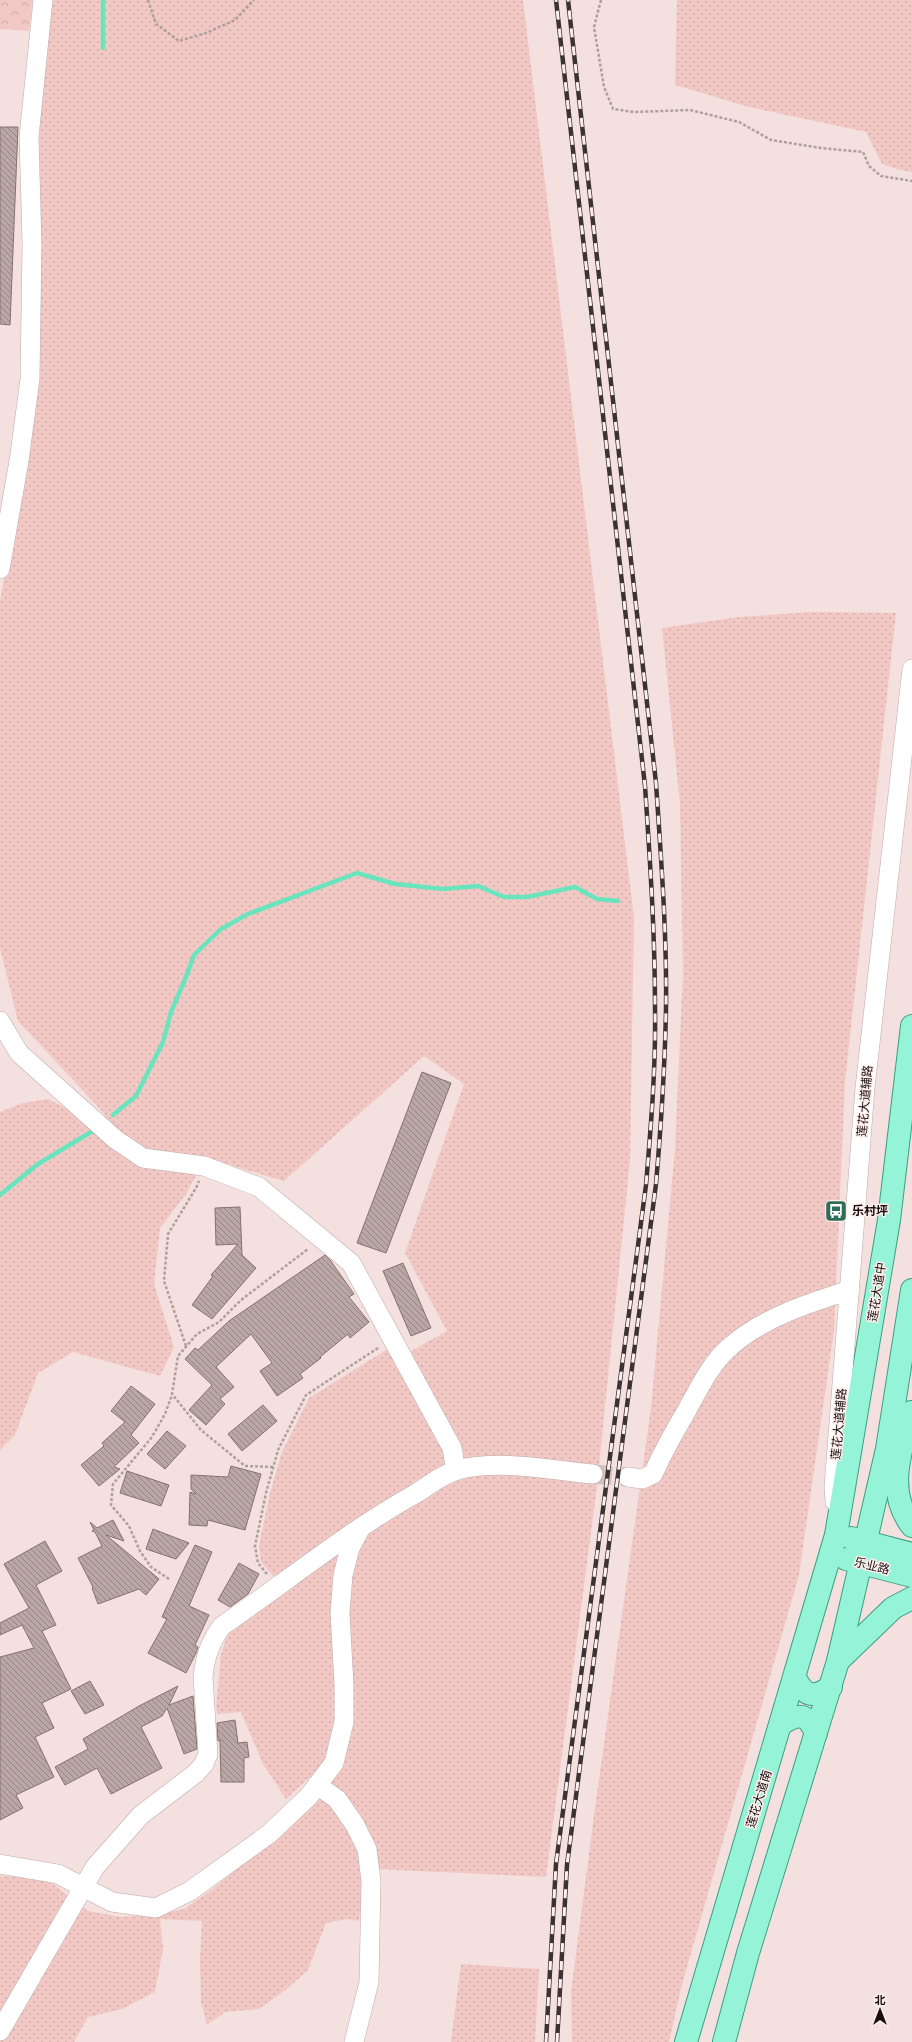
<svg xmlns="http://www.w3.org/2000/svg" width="912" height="2042" font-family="Spectral,'Noto Sans SC',serif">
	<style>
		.grass { fill: url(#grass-dots) }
		.forest { fill: url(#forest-crowns) }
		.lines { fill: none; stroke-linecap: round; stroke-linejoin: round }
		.stream { stroke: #6ae4bc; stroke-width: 4.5 }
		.building { fill: url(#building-back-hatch); stroke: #847270 }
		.minor-tunnel { stroke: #d3c1bf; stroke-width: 19; stroke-dasharray: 19 10; stroke-linecap: butt }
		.minor-casing { stroke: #beaba9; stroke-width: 20 }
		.major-casing { stroke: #3a9f80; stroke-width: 24 }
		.path { stroke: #af9f9e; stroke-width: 2.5; stroke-dasharray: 3 2; stroke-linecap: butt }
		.minor { stroke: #fff; stroke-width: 19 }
		.major { stroke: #95f4d7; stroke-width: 22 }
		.rail-casing { stroke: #3b3331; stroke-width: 4.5 }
		.rail { stroke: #ffeeec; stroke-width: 3; stroke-dasharray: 9; stroke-linecap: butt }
		.labels { text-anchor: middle; stroke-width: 3; stroke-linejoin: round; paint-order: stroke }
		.street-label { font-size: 12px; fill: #150f0e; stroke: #ffeeec }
		.poi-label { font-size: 12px; font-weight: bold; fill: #150f0e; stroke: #ffeeec; text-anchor: start }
	</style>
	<defs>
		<pattern id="grass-dots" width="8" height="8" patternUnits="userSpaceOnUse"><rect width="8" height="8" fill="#f2c8c5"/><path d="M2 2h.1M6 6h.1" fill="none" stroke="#cfaba8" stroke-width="1.8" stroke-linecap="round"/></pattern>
		<pattern id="forest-crowns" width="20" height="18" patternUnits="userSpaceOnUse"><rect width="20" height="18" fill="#f2c8c5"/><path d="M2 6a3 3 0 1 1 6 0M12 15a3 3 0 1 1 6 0" fill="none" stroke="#cfaba8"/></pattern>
		<pattern id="building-back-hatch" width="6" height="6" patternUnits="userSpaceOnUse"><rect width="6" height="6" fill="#baa7a5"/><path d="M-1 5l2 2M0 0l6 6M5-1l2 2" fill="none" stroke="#968685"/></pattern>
	</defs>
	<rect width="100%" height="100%" fill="#f4e0de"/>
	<g class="grass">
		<path d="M50,0H523L634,918L630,1160L597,1486L546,1877L375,1869L340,1795L313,1774L286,1799L263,1764L241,1712L218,1714L216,1708L221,1654L230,1628L286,1591L261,1562L259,1545L270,1493L282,1452L309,1398L391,1347L397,1359L447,1331L405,1253L464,1084L424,1056L284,1181L220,1162L143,1149L116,1131L101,1110L18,1021L0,948V601L40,381L41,257L39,139Z"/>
		<path d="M677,0H912V172L896,169L882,164L866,132L749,107L675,85Z"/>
		<path d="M810,612L896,613L845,1082L834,1331L799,1575L681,1988L669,2042H572L571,1992L595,1808L651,1408L675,1149L683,973L680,803L662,628L739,617Z"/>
		<path d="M48,1099L79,1115L144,1165L197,1174L186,1194L160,1228L154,1284L174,1347L160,1376L73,1352L38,1373L15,1435L0,1450V1112L23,1103Z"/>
		<path d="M322,1797C331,1807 342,1817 348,1828C366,1858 363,1888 359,1921L347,1919L326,1923L308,1970L288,1988L259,2009L225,2012L207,2025L201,2002L200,1959L202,1921L160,1919L163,1949L155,1992L122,2009L88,2017L74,2042H0V1876L30,1877L53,1884L88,1911L121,1917L165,1913L184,1909L210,1891Z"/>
		<path d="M461,1964L539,1969L535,2042H451Z"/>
	</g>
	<path class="forest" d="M0,0H33L29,31L0,29Z"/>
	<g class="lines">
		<g class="stream">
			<path d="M103,48V0"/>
			<path d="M113,1115L136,1096L163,1042L171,1012L186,977L194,955L221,929L248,914L357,873L395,884L443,889L478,886L504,897H527L575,887L597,899L618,901"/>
			<path d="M0,1195L38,1164L91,1132"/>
		</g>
	</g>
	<g class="building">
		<path d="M0,127H18L10,325L0,324Z"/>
		<path d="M422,1072L451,1083L386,1253L357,1243Z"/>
		<path d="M240,1207L242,1255L256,1268L212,1319L192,1305L213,1276L211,1275L238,1244L216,1245L215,1208Z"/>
		<path d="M325,1255L330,1260L354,1294L349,1297L369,1322L350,1338L348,1334L320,1357L321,1358L300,1374L303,1378L277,1396L260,1371L272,1363L251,1334L216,1367L234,1387L220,1399L225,1404L206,1425L189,1410L212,1385L185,1359L195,1348L198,1350L229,1321Z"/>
		<path d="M403,1263L431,1328L411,1336L383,1271Z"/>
		<path d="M131,1386L155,1404L131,1435L139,1443L114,1467L120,1469L99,1486L81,1465L104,1446L102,1443L125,1422L111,1411Z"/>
		<path d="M263,1405L277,1421L242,1451L228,1434Z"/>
		<path d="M167,1431L186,1446L165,1469L147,1454Z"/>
		<path d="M231,1466L261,1474L245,1530L208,1520L207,1526L189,1525L190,1492L196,1494L191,1489V1475L228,1477Z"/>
		<path d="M127,1471L169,1485L161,1506L120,1493Z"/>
		<path d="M113,1520L124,1541L106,1535L159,1579L146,1595L139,1589L98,1604L92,1588L93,1587L78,1558L102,1546L95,1532L92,1531L94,1530L90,1522L97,1528Z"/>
		<path d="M153,1529L189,1543L176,1559L146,1549Z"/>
		<path d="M45,1541L62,1571L36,1585L56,1625L42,1631L71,1689L42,1703L54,1728L35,1737L54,1777L16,1795L23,1808L0,1820V1657L34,1648L22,1625L0,1635V1623L29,1608L4,1564Z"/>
		<path d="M195,1545L212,1552L189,1606L209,1615L195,1645L198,1647L196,1653L186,1673L148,1653L167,1619L162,1617Z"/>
		<path d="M239,1563L259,1574L248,1594L230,1607L218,1600Z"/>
		<path d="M90,1681L104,1705L85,1714L71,1691Z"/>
		<path d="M178,1686L169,1705L193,1696L197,1749L184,1754L167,1708L162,1716L141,1727L162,1768L111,1794L97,1768L65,1785L55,1767L88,1749L83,1739L139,1706Z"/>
		<path d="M235,1720L238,1743L247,1742L249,1757L244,1758V1782H221L220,1740L218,1741L217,1723Z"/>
	</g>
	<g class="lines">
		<path class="minor-tunnel" d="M593,1474L628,1477"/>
		<g class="minor-casing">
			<g id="minor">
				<path d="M0,569L19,461L30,379L32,244L29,137L43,0"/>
				<path d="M0,1021L19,1053L115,1139L143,1158L204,1166L259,1187L351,1263L452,1448L456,1471"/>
				<path d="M628,1477L642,1479L653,1474C663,1452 674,1432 686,1412C699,1388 711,1362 732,1345C765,1317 809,1303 850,1290"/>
				<path d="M835,1502L834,1487L865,1088L912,669"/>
				<path d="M317,1785L337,1799L355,1825L367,1849L371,1881L369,1982L354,2042"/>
				<path d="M0,1864L58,1874L112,1902L156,1908L190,1891L269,1834L309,1796L334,1763L344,1722V1685L340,1613L343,1575L350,1548L360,1529"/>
				<path d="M0,2031L95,1867L141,1815L196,1773L204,1764L208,1754L203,1677C205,1657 210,1642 222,1626C286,1582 347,1532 415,1494C428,1486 443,1474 457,1470C500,1459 549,1470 593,1474"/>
			</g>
		</g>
		<g class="major-casing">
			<g id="major">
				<path d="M911,1412C901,1450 885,1491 912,1526"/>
				<path d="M851,1538L912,1554"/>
				<path d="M846,1559L912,1576"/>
				<path d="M838,1661L893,1608L912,1598"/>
				<path d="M795,1678C805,1696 812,1699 831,1687"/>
				<path d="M781,1724C799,1713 807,1713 816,1733"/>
				<path d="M686,2042L836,1535L889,1220L912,1026"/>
				<path d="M724,2042L748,1953L838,1661L887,1449L912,1290"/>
			</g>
		</g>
		<g class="path">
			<path d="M148,0L156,24L179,41L206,33L235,20L254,0"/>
			<path d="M601,0L594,27L604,87L613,109L634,112L690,110L739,122L771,140L821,148L863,152L869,166L881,176L912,181"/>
			<path d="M186,1346L164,1281L168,1234L196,1188L199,1181"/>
			<path d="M273,1467L245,1466L201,1430L172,1394L178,1356L197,1334L219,1322L241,1300L308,1249"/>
			<path d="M267,1574L258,1563L255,1546L266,1493L278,1450L306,1395L378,1348"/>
			<path d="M169,1579L151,1567L140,1551L129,1526L111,1505L113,1484L152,1437L165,1414L172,1395"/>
		</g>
		<use href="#minor" class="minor"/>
		<use href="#major" class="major"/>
		<g class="rail-casing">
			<g id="rail">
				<path d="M546,2042L556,1864L646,1185C651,1126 656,1066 655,1007C655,933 650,860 645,786L556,0"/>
				<path d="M557,2042L567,1865L656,1184C661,1126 665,1067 666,1008C667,933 661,858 656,783L568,0"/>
			</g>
		</g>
		<use href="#rail" class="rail"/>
	</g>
	<defs>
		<g id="bus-square" transform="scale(1.15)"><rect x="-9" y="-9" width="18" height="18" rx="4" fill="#306d59" stroke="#ffeeec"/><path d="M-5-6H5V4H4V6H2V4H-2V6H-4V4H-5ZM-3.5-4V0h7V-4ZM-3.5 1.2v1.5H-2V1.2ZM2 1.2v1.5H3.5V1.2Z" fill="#fff"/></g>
	</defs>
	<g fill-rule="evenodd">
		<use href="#bus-square" x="836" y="1211"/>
	</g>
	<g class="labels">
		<g class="street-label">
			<text transform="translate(865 1101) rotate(-85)" y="4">莲花大道辅路</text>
			<text transform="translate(877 1292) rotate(-81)" y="4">莲花大道中</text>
			<text transform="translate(839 1424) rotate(-85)" y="4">莲花大道辅路</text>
			<text transform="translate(872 1566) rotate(14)" y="4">乐业路</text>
			<text transform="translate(759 1799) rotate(-73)" y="4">莲花大道南</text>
		</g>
		<g class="poi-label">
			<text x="852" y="1215">乐村坪</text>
		</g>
	</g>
	<g transform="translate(880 2010)" stroke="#ffeeec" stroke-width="3" paint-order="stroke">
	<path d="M0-3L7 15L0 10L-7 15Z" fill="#150f0e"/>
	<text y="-6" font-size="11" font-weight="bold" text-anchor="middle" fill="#150f0e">北</text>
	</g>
</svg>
